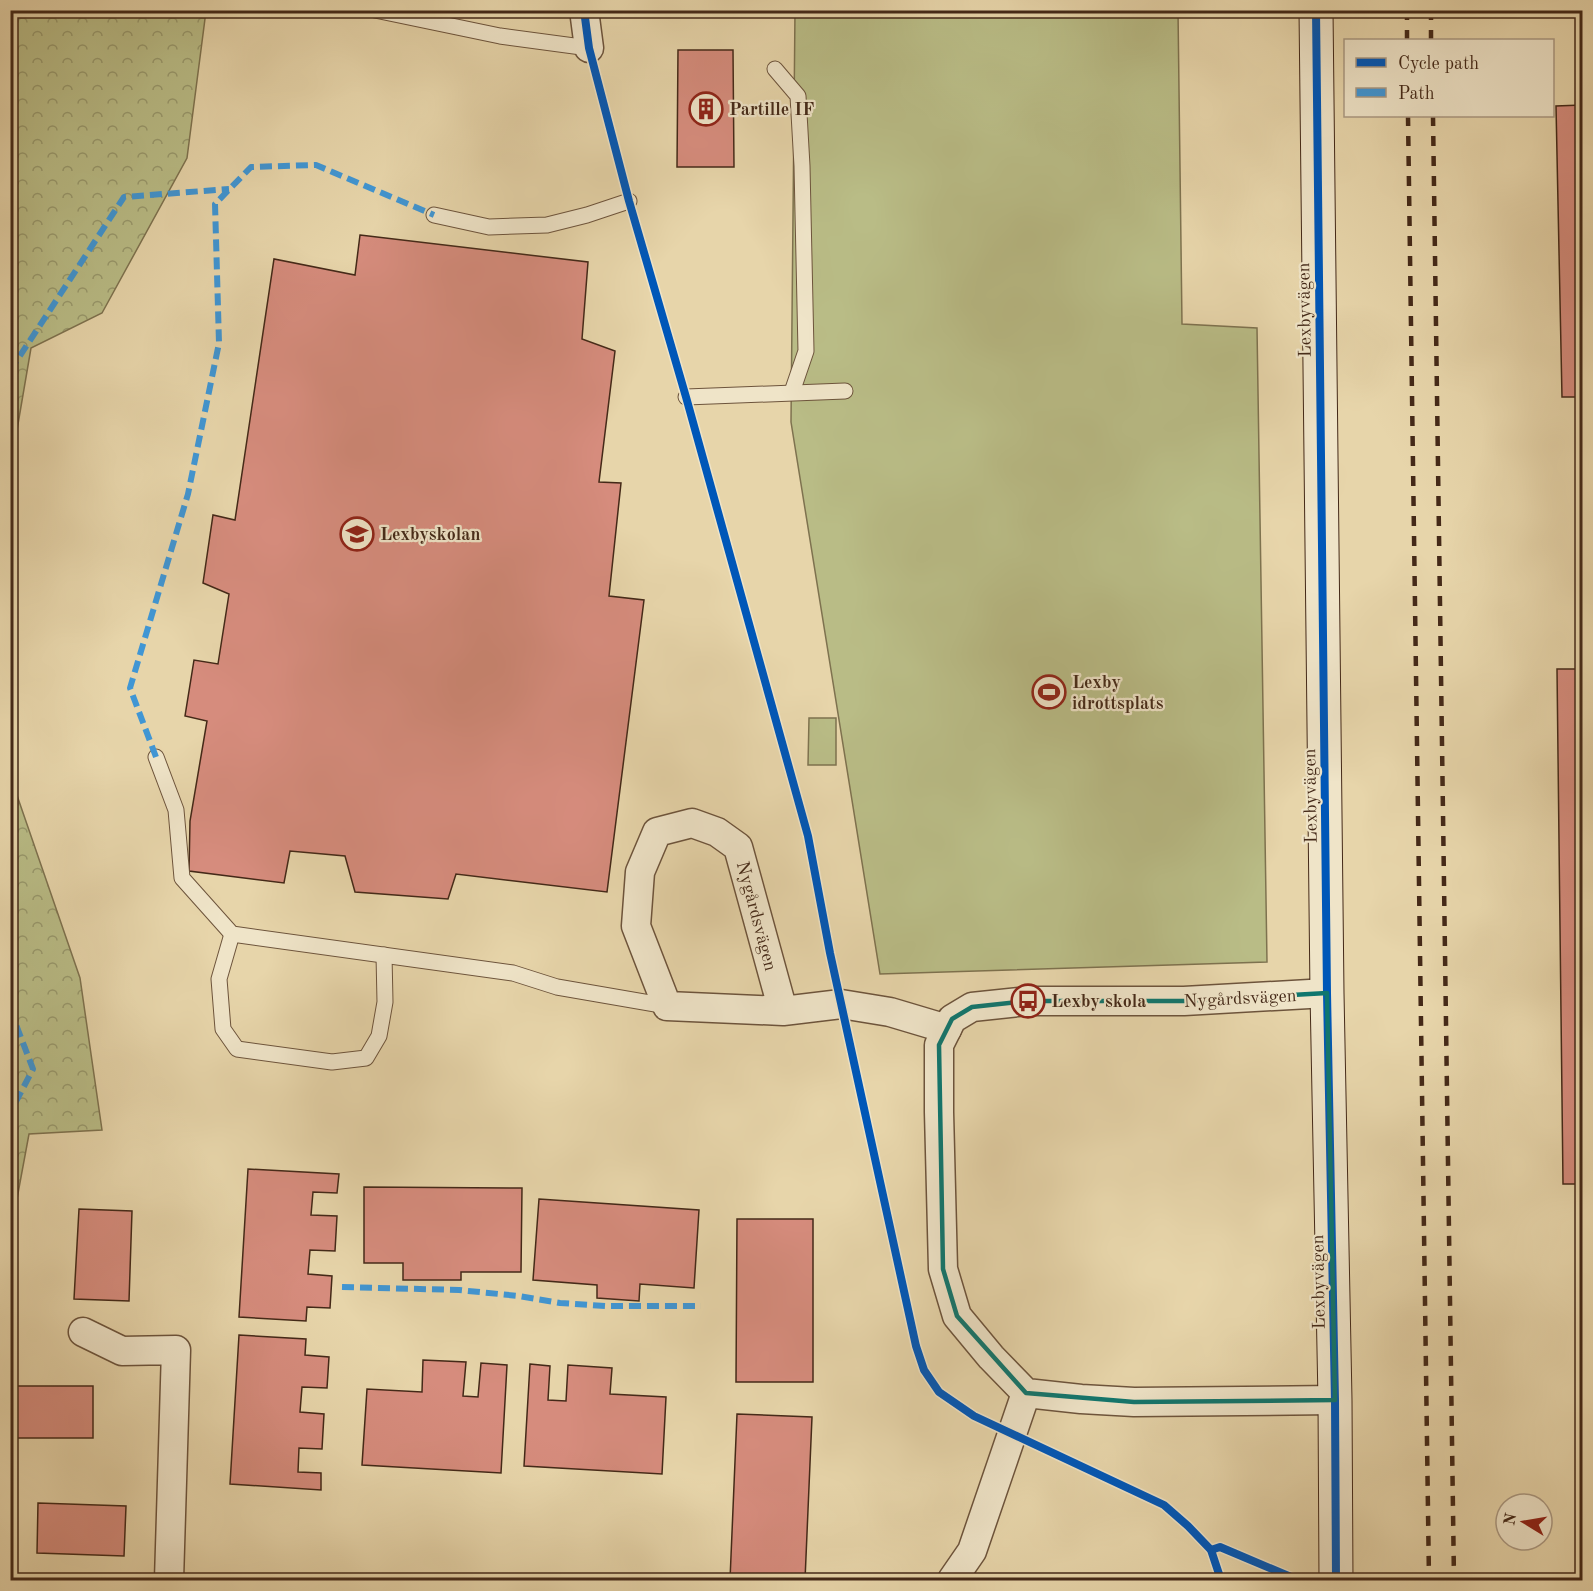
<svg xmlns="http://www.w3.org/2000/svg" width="1593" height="1591" font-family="'Old Standard TT',serif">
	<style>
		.green { fill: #b9bc86; stroke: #7e724f; stroke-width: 1.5 }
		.forest { fill: url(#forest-crowns); stroke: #7e724f; stroke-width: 1.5 }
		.building { fill: #d68c7d; stroke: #442918; stroke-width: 1.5 }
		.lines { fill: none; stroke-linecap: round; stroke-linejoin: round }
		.lane-casing { stroke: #6d543c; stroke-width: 17 }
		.street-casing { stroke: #6d543c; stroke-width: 31 }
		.secondary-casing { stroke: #442918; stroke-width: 35 }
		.lane { stroke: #efe4c8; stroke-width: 15 }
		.street { stroke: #efe4c8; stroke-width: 28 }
		.secondary { stroke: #efe4c8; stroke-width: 33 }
		.rail { stroke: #442918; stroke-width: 4.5; stroke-dasharray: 10 10; stroke-linecap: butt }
		.quiet { stroke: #4096d4; stroke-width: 6; stroke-dasharray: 12 6; stroke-linecap: butt }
		.cycleway-casing { stroke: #efe4c8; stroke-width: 11 }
		.cycleway { stroke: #0057b8; stroke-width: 8 }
		.marked { fill: none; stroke: #0f766e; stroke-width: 4.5; stroke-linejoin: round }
		.labels { text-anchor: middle; stroke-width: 4.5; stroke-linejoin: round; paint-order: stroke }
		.poi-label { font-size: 18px; font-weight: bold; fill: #442918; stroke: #efe4c8; text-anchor: start }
		.street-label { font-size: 18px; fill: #442918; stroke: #efe4c8 }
	</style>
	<defs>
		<pattern id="forest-crowns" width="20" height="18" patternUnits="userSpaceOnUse" patternTransform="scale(1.5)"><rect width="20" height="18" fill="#b9bc86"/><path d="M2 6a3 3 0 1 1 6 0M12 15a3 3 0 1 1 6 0" fill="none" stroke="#98996d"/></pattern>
	</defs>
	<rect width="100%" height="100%" fill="#e7d5aa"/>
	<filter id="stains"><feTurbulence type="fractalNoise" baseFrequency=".00333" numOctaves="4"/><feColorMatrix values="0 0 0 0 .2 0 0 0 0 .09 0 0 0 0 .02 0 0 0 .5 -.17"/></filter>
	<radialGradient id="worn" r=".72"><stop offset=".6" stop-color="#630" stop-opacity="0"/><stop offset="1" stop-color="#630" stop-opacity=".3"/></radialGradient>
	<g class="green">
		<path d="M795,11H1178L1182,324L1257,328L1267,962L880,974L791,422Z"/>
		<path d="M809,718H836V765H808Z"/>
	</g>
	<g class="forest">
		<path d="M11,10L206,11L187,158L102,313L31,348L11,465Z"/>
		<path d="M11,778L80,978L102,1130L29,1134L11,1231Z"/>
	</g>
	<g class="building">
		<path d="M678,50H733L734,167H677Z"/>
		<path d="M1582,105V397H1562L1556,106Z"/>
		<path d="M360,235L588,262L582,339L615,351L599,482L621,483L609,596L644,600L607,892L456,874L448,899L355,892L345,856L290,851L284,883L189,871L190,821L207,721L185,716L194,660L218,664L229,594L203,583L213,515L235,520L274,259L355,275Z"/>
		<path d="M1557,669H1582V1184H1563Z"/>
		<path d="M248,1169L339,1174L337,1193L313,1192L311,1215L337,1216L335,1251L310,1250L308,1274L332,1276L330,1308L307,1307L306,1321L239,1317Z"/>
		<path d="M364,1187L522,1188L521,1272H461V1280H403V1263H364Z"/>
		<path d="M539,1199L699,1210L694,1288L640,1284L639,1301L597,1298V1285L533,1280Z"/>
		<path d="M79,1209L132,1211L129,1301L74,1299Z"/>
		<path d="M737,1219H813V1382H736Z"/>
		<path d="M239,1335L306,1339L305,1355L329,1357L327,1388L302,1387L300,1412L324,1414L322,1449L299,1448L298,1472L321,1473V1490L230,1484Z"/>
		<path d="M423,1360L466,1362L463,1396L478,1397L481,1363L507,1365L501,1473L362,1465L367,1389L422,1392Z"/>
		<path d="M530,1364L550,1366L548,1400L566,1401L568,1365L612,1368L610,1394L666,1397L662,1474L524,1466Z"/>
		<rect x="10" y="1386" width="83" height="52"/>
		<path d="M737,1414L812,1417L805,1580H730Z"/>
		<path d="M38,1503L126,1506L124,1556L37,1553Z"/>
	</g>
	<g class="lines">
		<g class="lane-casing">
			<g id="lane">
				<path d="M375,10L500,36L589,48"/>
				<path d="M775,69L798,96L802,166L806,351L792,392"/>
				<path d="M434,215L489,227L547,225L587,215L629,201"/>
				<path d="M686,397L845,391"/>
				<path d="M156,757L176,810L182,878L232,934L513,973L557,987L667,1006"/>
				<path d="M232,934L219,979L223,1029L237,1049L332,1062L366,1058L379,1036L385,1002L384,955"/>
			</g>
		</g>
		<g class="street-casing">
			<g id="street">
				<path d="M584,10L589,48"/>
				<path d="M1327,993L1184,1001H1028L972,1007L952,1019L939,1045V1112L943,1269L957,1316L991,1357L1026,1393L1081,1399L1134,1402L1335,1400"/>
				<path d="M783,1011L738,847L717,832L692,823L657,832L640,872L636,926L667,1006L783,1011L841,1004L890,1012L947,1029"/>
				<path d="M83,1332L122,1351L176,1350L169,1580"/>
				<path d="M952,1580L972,1551L1026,1393"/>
			</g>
		</g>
		<g class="secondary-casing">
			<path id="secondary" d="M1316,10L1327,993L1335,1400L1336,1580"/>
		</g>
		<use href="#lane" class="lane"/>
		<use href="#street" class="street"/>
		<use href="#secondary" class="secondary"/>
		<g class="rail">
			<path d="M1407,10V40"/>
			<path d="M1431,10V40"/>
			<path d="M1408,116L1429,1580"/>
			<path d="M1433,116L1454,1580"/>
		</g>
		<g class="quiet">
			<path d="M10,371L124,197L229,189"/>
			<path d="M156,757L130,688L188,494L219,343L215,204L251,167L316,165L434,215"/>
			<path d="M10,1009L33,1069L10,1113"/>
			<path d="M342,1287L459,1290L519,1296L560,1303L606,1306H701"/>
		</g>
		<g class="cycleway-casing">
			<g id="cycleway">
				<path d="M584,10L589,48L629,201L686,397L808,836L830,953L916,1346L924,1370L939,1392L974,1416L1164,1505L1188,1526L1211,1550L1221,1580"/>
				<path d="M1316,10L1327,993L1335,1400L1336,1580"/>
				<path d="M1211,1550L1220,1547L1298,1580"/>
			</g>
		</g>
		<use href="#cycleway" class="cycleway"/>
	</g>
	<path class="marked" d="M1327,993L1335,1400L1134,1402L1026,1393L957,1316L943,1269L939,1045L952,1019L972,1007L1028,1001H1184Z"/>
	<defs>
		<g id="building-ring" transform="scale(1.725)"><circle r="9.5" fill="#efe4c8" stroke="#8f2418" stroke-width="1.5"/><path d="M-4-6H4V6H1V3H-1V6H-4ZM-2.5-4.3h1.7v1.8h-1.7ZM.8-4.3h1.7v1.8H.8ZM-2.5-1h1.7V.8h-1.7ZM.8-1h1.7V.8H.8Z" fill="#8f2418"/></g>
		<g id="school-ring" transform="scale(1.725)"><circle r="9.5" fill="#efe4c8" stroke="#8f2418" stroke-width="1.5"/><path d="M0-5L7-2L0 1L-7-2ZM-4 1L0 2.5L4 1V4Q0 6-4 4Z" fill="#8f2418"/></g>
		<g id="stadium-ring" transform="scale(1.725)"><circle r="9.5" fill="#efe4c8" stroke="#8f2418" stroke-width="1.5"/><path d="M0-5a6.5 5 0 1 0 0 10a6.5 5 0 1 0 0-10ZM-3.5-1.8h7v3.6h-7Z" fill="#8f2418"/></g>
		<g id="bus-ring" transform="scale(1.725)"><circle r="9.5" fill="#efe4c8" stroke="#8f2418" stroke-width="1.5"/><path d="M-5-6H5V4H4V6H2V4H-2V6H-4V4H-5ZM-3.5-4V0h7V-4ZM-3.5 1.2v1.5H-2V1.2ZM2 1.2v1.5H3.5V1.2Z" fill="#8f2418"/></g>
	</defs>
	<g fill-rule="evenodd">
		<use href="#building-ring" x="706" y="109"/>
		<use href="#school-ring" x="357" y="534"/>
		<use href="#stadium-ring" x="1049" y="692"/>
		<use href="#bus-ring" x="1028" y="1001"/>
	</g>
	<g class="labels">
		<g class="poi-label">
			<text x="729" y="115">Partille IF</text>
			<text x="380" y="540">Lexbyskolan</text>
			<text x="1072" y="688">Lexby<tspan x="1072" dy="21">idrottsplats</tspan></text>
			<text x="1051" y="1007">Lexby skola</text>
		</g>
		<g class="street-label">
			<text transform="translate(1304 310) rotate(-91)" y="6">Lexbyvägen</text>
			<text transform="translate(1310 796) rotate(-91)" y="6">Lexbyvägen</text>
			<text transform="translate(757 916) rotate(75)" y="6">Nygårdsvägen</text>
			<text transform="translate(1240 998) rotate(-3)" y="6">Nygårdsvägen</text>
			<text transform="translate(1318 1282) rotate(-91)" y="6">Lexbyvägen</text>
		</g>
	</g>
	<rect width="1593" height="1591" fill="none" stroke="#e7d5aa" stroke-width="36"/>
	<rect x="12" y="12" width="1569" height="1567" fill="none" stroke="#442918" stroke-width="3"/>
	<rect x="18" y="18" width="1557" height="1555" fill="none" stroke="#442918" stroke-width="1.5"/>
	<rect x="1344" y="39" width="210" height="78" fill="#efe4c8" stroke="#ab9982" stroke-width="1.5"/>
	<rect x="1356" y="58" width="30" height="9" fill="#0057b8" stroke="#ab9982" stroke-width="1.5"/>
	<text x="1398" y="69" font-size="18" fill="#442918">Cycle path</text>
	<rect x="1356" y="88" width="30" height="9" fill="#4096d4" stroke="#ab9982" stroke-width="1.5"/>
	<text x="1398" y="99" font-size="18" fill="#442918">Path</text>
	<g transform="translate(1524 1522) rotate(281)"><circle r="28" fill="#efe4c8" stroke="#ab9982" stroke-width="1.5"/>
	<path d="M0-4.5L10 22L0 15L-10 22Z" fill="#8f2418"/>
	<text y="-9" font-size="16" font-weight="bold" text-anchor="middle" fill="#442918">N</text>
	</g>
	<rect width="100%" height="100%" filter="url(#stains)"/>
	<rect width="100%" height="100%" fill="url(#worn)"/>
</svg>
